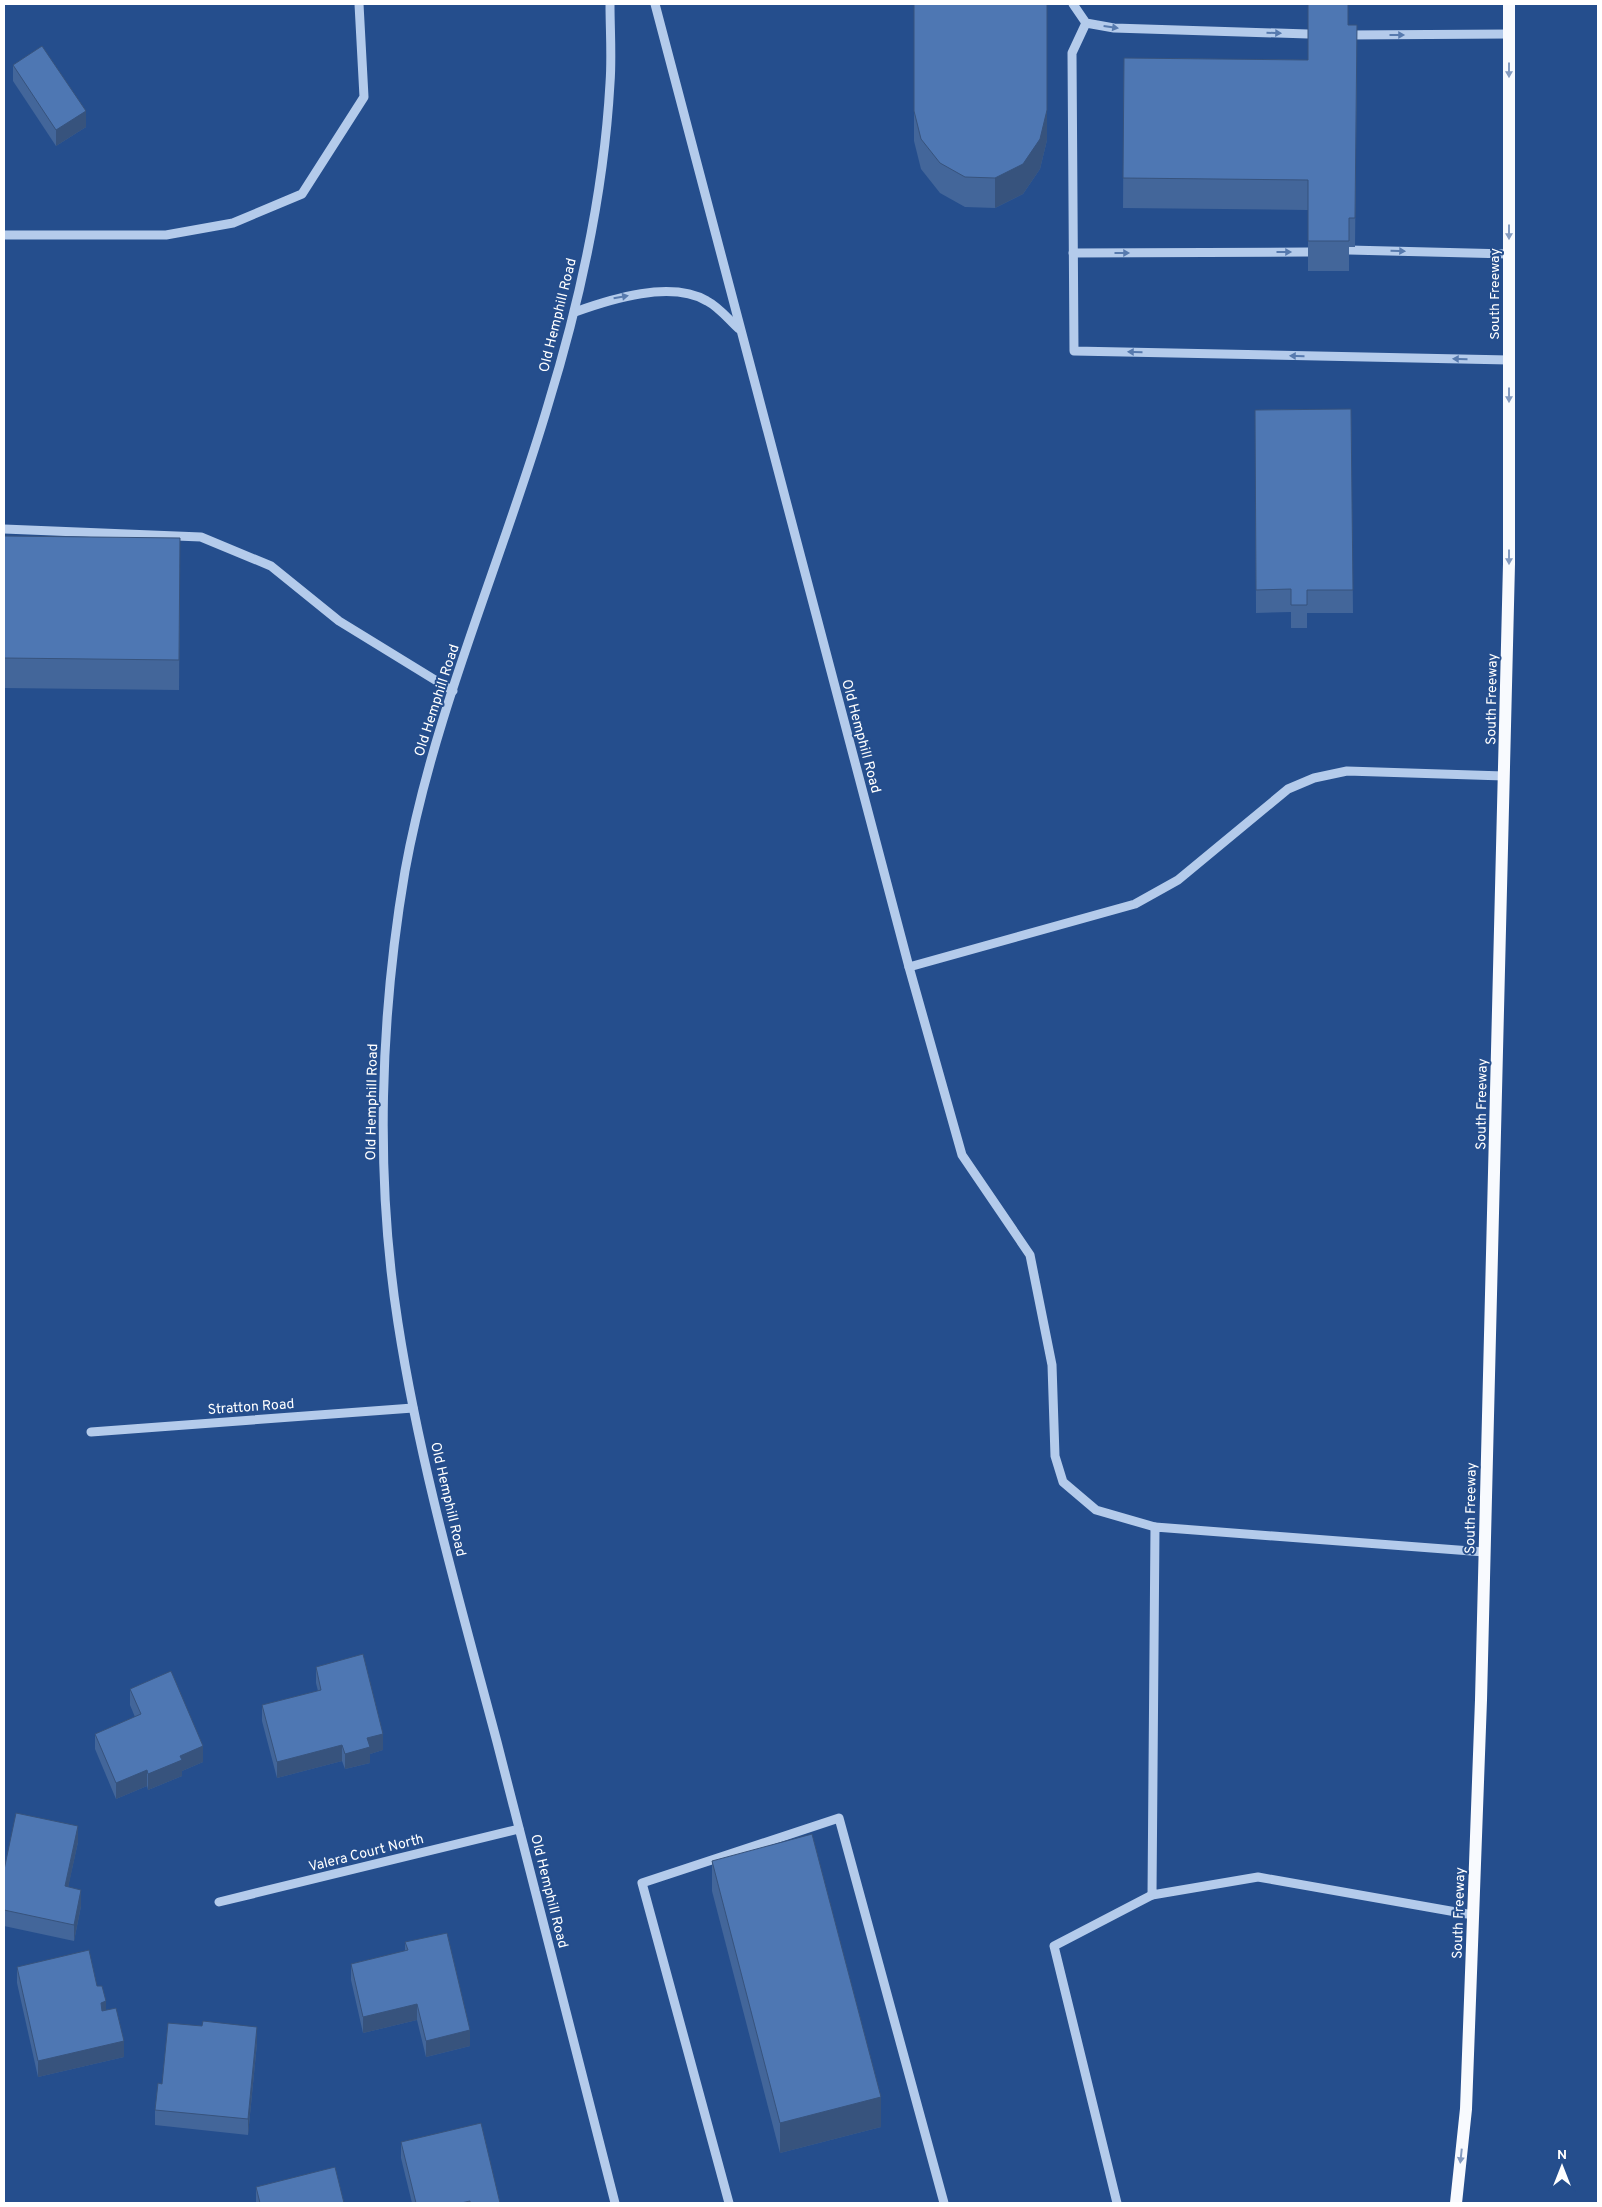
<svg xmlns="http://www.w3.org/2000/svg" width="1602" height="2207" font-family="Overpass,sans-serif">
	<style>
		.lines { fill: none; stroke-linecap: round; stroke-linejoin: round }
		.minor { stroke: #b4cbeb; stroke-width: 9 }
		.major { stroke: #f8fafe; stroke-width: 12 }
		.wall { fill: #43669a }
		.shaded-wall { fill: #37537d }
		.building { fill: #4e77b3; stroke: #37537d }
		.oneway { fill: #577aae }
		.oneway2 { fill: #849bc0 }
		.labels { text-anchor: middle; stroke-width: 4; stroke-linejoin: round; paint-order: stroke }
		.street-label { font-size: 14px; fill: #fff; stroke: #254e8d }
	</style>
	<rect width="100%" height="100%" fill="#254e8d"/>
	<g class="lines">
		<g class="minor">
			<path d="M610,4C610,30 612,57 610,83C604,192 580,301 548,405C502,561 434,711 405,871C380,1017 375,1176 398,1323C420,1465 460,1603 497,1742C537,1895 576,2049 615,2203"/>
			<path d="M655,4L909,967L962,1155L1030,1255L1052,1365L1055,1456L1063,1482L1096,1510L1155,1527"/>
			<path d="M1073,4L1086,23L1114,28L1308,34"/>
			<path d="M1086,23L1072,53L1074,351L1509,360"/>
			<path d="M1348,35L1509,34"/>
			<path d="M4,235H166L233,223L302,194L364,97L359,4"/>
			<path d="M1349,250L1509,254"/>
			<path d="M1073,253L1308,252"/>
			<path d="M575,312C611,299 671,280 707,301C719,307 729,320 739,329"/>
			<path d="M4,529L201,537L271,566L339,621L453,691"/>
			<path d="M909,967L1135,904L1178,880L1288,789L1314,778L1347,771L1504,776"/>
			<path d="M91,1432L413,1408"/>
			<path d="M219,1902L519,1829"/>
			<path d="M1473,1915L1258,1877L1152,1895L1155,1527L1484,1552"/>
			<path d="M729,2203L642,1883L839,1818L944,2203"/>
			<path d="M1117,2203L1054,1946L1152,1895"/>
		</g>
		<path class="major" d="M1456,2203L1466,2109L1481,1700L1509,564V4"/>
	</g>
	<g class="wall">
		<path d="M914,4L1047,140L1040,169L1023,194L995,208L965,207L940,193L921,169L914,141Z"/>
		<path d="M1348,25L1357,55L1355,247H1349V271H1308V210L1123,208L1124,58L1308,60Z"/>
		<path d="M13,65L86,127L56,146L13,81Z"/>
		<path d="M1351,409L1353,613H1307V628H1291V612L1256,613L1255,410Z"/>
		<path d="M4,536L180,568L179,690L4,688Z"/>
		<path d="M316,1667L383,1750L370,1754V1763L345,1769L342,1761L277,1778L262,1721V1705L318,1691L316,1683Z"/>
		<path d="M130,1689L203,1762L182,1771V1776L148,1790L147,1786L116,1799L95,1749V1734L135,1717L130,1705Z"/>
		<path d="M78,1842L68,1887L81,1906L74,1941L4,1926V1870Z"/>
		<path d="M712,1861L881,2127L780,2153L712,1891Z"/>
		<path d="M405,1942L470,2046L426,2057L417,2020L363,2033L351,1980V1964L405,1951Z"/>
		<path d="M17,1967L97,1986L124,2057L38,2077L17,1983Z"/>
		<path d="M257,2043L248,2135L155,2125V2110L162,2084Z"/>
		<path d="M401,2142L500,2203H412L401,2158Z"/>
		<path d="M256,2187L344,2203H256Z"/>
	</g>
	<g class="shaded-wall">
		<path d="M1047,110V140L1040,169L1023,194L995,208V178Z"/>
		<path d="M86,111V127L56,146V130Z"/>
		<path d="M180,538V568L179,690V660Z"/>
		<path d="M383,1734V1750L370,1754V1763L345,1769V1754L367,1738Z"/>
		<path d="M342,1745V1761L277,1778V1762Z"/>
		<path d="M203,1746V1762L182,1771V1776L148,1790V1774L180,1756Z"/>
		<path d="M147,1770V1786L116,1799V1783Z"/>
		<path d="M78,1826V1842L65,1902V1886Z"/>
		<path d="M81,1890V1906L74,1941V1925Z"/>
		<path d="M106,2001V2017L101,2019V2003Z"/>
		<path d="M417,2004V2020L363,2033V2017Z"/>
		<path d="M257,2027V2043L248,2135V2119Z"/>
		<path d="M470,2030V2046L426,2057V2041Z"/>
		<path d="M124,2041V2057L38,2077V2061Z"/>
		<path d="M881,2097V2127L780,2153V2123Z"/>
	</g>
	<g class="building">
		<path d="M914,4H1047V110L1040,139L1023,164L995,178L965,177L940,163L921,139L914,111Z"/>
		<path d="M1308,4H1348V25H1357L1355,218H1349V241H1308V180L1123,178L1124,58L1308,60Z"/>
		<path d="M42,46L86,111L56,130L13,65Z"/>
		<path d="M1351,409L1353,590H1307V605H1291V589L1256,590L1255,410Z"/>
		<path d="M4,536L180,538L179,660L4,658Z"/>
		<path d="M363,1654L383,1734L367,1738L370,1747L345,1754L342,1745L277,1762L262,1705L321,1690L316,1667Z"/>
		<path d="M171,1671L203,1746L180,1756L182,1760L148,1774L147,1770L116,1783L95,1734L141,1714L130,1689Z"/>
		<path d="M16,1813L78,1826L65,1886L81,1890L74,1925L4,1910V1870Z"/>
		<path d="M812,1834L881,2097L780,2123L712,1861Z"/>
		<path d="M447,1933L470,2030L426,2041L417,2004L363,2017L351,1964L408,1950L405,1942Z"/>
		<path d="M89,1950L97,1986H102L106,2001L101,2003L102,2011L116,2008L124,2041L38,2061L17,1967Z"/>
		<path d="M203,2021L257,2027L248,2119L155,2110L158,2083L162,2084L168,2023L202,2026Z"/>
		<path d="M481,2123L500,2203H470V2201L461,2203H416L401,2142Z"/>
		<path d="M335,2167L344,2203H260L256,2187Z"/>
	</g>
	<defs><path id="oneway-solid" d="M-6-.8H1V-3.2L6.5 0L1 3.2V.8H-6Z" transform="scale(1.25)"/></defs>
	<g class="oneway">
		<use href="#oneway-solid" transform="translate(1111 27) rotate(8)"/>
		<use href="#oneway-solid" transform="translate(1274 33) rotate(2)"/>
		<use href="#oneway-solid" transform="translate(1397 35)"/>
		<use href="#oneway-solid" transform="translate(1398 251) rotate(2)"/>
		<use href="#oneway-solid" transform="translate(1284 252)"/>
		<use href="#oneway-solid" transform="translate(1122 253)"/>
		<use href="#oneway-solid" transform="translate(621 297) rotate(-10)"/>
		<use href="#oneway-solid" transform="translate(1135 352) rotate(-179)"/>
		<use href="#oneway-solid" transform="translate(1297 356) rotate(-179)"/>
		<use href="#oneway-solid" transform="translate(1460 359) rotate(-179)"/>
	</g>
	<g class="oneway2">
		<use href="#oneway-solid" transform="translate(1509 70) rotate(90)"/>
		<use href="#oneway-solid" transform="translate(1509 232) rotate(90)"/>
		<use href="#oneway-solid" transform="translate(1509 395) rotate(90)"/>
		<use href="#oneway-solid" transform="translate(1509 557) rotate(90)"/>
		<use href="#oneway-solid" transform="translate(1461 2156) rotate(96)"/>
	</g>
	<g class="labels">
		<g class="street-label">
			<text transform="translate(1494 294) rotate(-90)" y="5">South Freeway</text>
			<text transform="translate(557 315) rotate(-76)" y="5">Old Hemphill Road</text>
			<text transform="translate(1491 699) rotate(-89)" y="5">South Freeway</text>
			<text transform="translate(436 700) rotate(-72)" y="5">Old Hemphill Road</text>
			<text transform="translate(862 736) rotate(75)" y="5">Old Hemphill Road</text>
			<text transform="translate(371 1102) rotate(-89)" y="5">Old Hemphill Road</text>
			<text transform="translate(1481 1104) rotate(-89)" y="5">South Freeway</text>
			<text transform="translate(251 1406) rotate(-4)" y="5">Stratton Road</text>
			<text transform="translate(449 1499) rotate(77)" y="5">Old Hemphill Road</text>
			<text transform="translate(1470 1508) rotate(-89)" y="5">South Freeway</text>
			<text transform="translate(366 1852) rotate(-14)" y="5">Valera Court North</text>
			<text transform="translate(550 1891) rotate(76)" y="5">Old Hemphill Road</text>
			<text transform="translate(1458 1913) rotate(-88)" y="5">South Freeway</text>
		</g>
	</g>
	<rect width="1602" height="2207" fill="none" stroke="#ffffff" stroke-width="10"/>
	<g transform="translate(1562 2167)" stroke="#254e8d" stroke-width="4" paint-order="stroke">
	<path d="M0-4L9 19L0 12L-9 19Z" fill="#ffffff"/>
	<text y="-8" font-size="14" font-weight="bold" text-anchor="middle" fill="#ffffff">N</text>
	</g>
</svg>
